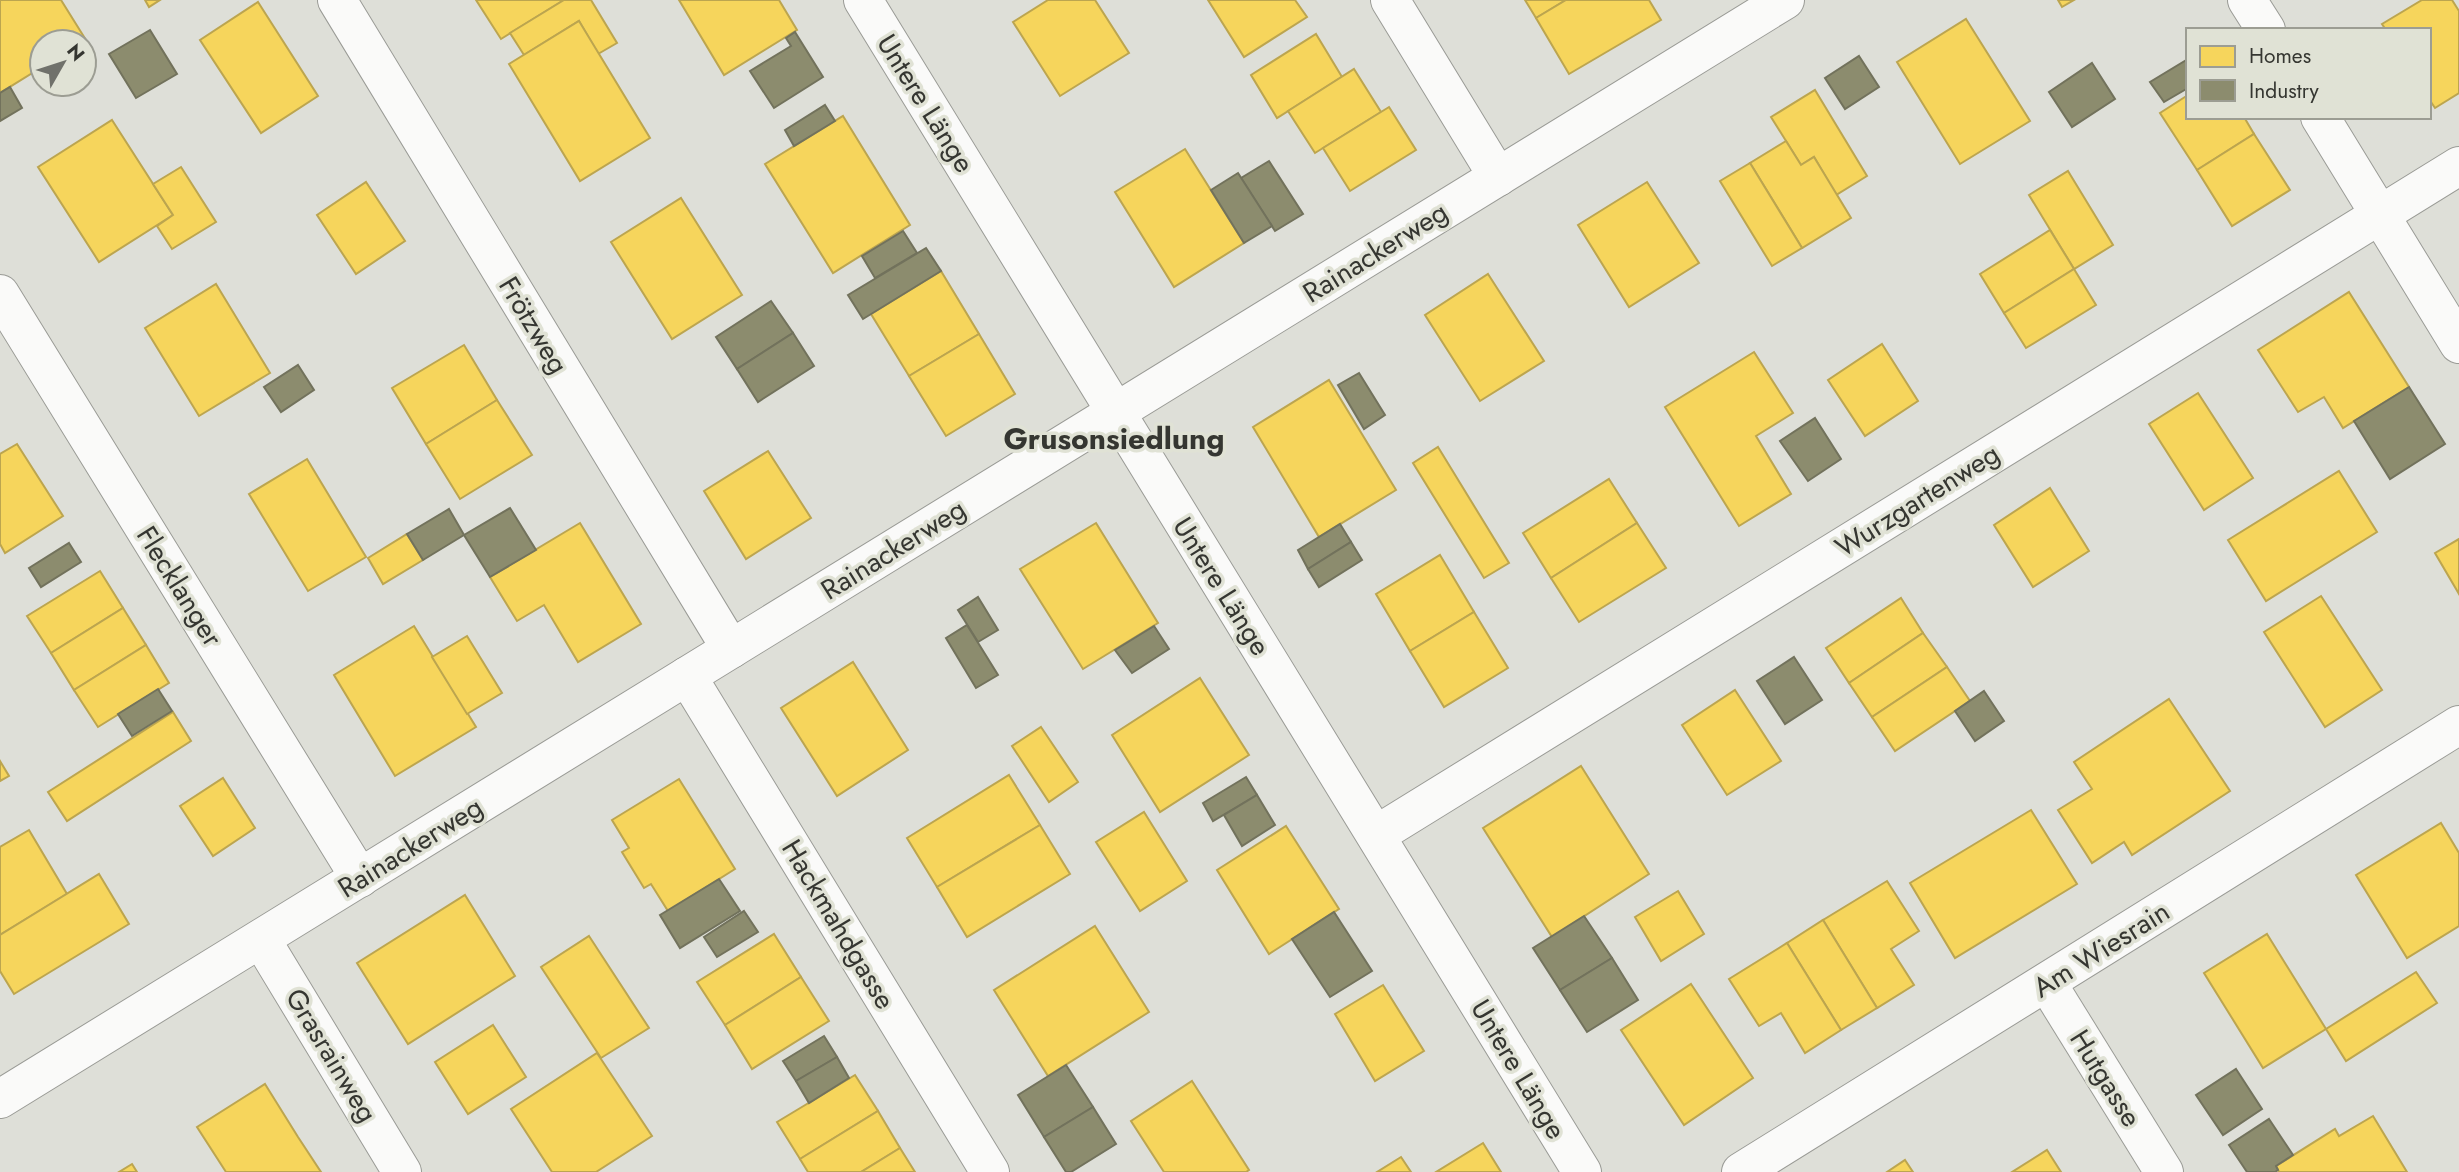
<svg xmlns="http://www.w3.org/2000/svg" width="2459" height="1172" font-family="Jost,sans-serif">
	<style>
		.homes { fill: #f6d55c; stroke: #bca54f; stroke-width: 2 }
		.industry { fill: #8c8c6e; stroke: #72725c; stroke-width: 2 }
		.lines { fill: none; stroke-linecap: round; stroke-linejoin: round }
		.minor-casing { stroke: #9a9b96; stroke-width: 40 }
		.minor { stroke: #fafaf9; stroke-width: 38 }
		.labels { text-anchor: middle; stroke-width: 7; stroke-linejoin: round; paint-order: stroke }
		.street-label { font-size: 28px; fill: #353631; stroke: #e0e2d5 }
		.neighbourhood-label { font-size: 30px; font-weight: bold; fill: #353631; stroke: #e0e2d5 }
	</style>
	<rect width="100%" height="100%" fill="#dedfd8"/>
	<g class="homes">
		<path d="M0,0H61L86,40L42,42V67L0,93Z"/>
		<path d="M145,0H160L149,7Z"/>
		<path d="M476,0H564L501,39Z"/>
		<path d="M564,0H591L617,43L598,54L579,21L524,55L510,33Z"/>
		<path d="M679,0H779L797,30L724,75Z"/>
		<path d="M1048,0H1095L1129,53L1060,96L1013,22Z"/>
		<path d="M1208,0H1295L1307,17L1244,57Z"/>
		<path d="M1525,0H1566L1536,18Z"/>
		<path d="M1566,0H1649L1661,20L1569,74L1536,18Z"/>
		<path d="M2058,0H2074L2062,7Z"/>
		<path d="M2422,0H2452L2459,11V93L2435,108L2429,99V30H2386L2382,24Z"/>
		<path d="M258,2L318,96L261,133L200,40Z"/>
		<path d="M1966,19L2030,121L1960,164L1897,62Z"/>
		<path d="M579,21L650,138L580,181L509,64Z"/>
		<path d="M1316,34L1342,77L1277,118L1251,75Z"/>
		<path d="M1354,69L1381,112L1315,153L1288,111Z"/>
		<path d="M1815,90L1867,176L1836,195L1814,157L1801,165L1771,117Z"/>
		<path d="M2188,95V117H2244L2254,134L2197,170L2160,113Z"/>
		<path d="M1389,107L1416,150L1350,191L1323,148Z"/>
		<path d="M843,116L910,225L833,273L765,164Z"/>
		<path d="M112,120L173,215L99,262L38,167Z"/>
		<path d="M2254,134L2290,190L2232,226L2197,170Z"/>
		<path d="M1786,141L1801,165L1814,157L1851,218L1802,248L1750,163Z"/>
		<path d="M1185,149L1244,243L1174,287L1115,192Z"/>
		<path d="M1750,163L1802,248L1772,266L1720,181Z"/>
		<path d="M181,167L216,222L172,249L157,226L173,215L153,184Z"/>
		<path d="M2068,171L2113,245L2074,269L2029,195Z"/>
		<path d="M366,182L405,241L356,274L317,215Z"/>
		<path d="M1647,182L1699,263L1629,307L1578,225Z"/>
		<path d="M681,198L742,295L672,339L611,242Z"/>
		<path d="M2050,230L2074,269L2004,313L1980,274Z"/>
		<path d="M2074,269L2096,305L2026,348L2004,313Z"/>
		<path d="M941,271L979,334L909,376L871,314Z"/>
		<path d="M1488,274L1544,361L1480,401L1425,315Z"/>
		<path d="M216,284L270,373L199,416L145,328Z"/>
		<path d="M2349,292L2409,387L2343,428L2324,397L2298,412L2258,350Z"/>
		<path d="M979,334L1015,394L946,436L909,376Z"/>
		<path d="M1882,344L1918,401L1865,436L1828,380Z"/>
		<path d="M464,345L497,400L426,444L392,388Z"/>
		<path d="M1754,352L1793,413L1756,436L1791,494L1739,526L1665,407Z"/>
		<path d="M1329,380L1396,490L1319,537L1253,427Z"/>
		<path d="M2198,393L2253,478L2204,510L2149,424Z"/>
		<path d="M497,400L532,455L460,499L426,444Z"/>
		<path d="M17,444L63,516L5,553L0,544V454Z"/>
		<path d="M1438,447L1509,563L1484,578L1413,463Z"/>
		<path d="M768,451L811,518L746,559L704,491Z"/>
		<path d="M307,459L366,557L308,591L249,494Z"/>
		<path d="M2339,471L2377,532L2266,601L2228,540Z"/>
		<path d="M1609,479L1637,523L1551,578L1523,533Z"/>
		<path d="M2050,488L2089,551L2033,587L1994,525Z"/>
		<path d="M580,523L641,624L578,662L544,605L517,621L490,577Z"/>
		<path d="M1096,523L1158,623L1083,669L1020,569Z"/>
		<path d="M1637,523L1666,568L1579,622L1551,578Z"/>
		<path d="M407,534L423,560L383,584L368,558Z"/>
		<path d="M2459,539V594L2435,553Z"/>
		<path d="M1440,555L1474,612L1410,651L1376,594Z"/>
		<path d="M100,571L123,608L51,653L27,616Z"/>
		<path d="M2321,596L2382,690L2325,727L2264,632Z"/>
		<path d="M1901,598L1923,633L1849,683L1826,648Z"/>
		<path d="M123,608L146,645L74,690L51,653Z"/>
		<path d="M1474,612L1508,668L1444,707L1410,651Z"/>
		<path d="M414,626L476,727L395,776L334,675Z"/>
		<path d="M1923,633L1947,667L1872,717L1849,683Z"/>
		<path d="M467,636L502,693L467,714L432,657Z"/>
		<path d="M146,645L169,683L98,727L74,690Z"/>
		<path d="M853,662L908,750L837,796L781,708Z"/>
		<path d="M1947,667L1970,701L1895,751L1872,717Z"/>
		<path d="M1200,678L1249,755L1160,812L1112,735Z"/>
		<path d="M1735,690L1781,761L1727,795L1682,725Z"/>
		<path d="M2169,699L2230,791L2132,855L2124,842L2092,863L2058,810L2092,789L2074,762Z"/>
		<path d="M173,712L191,741L67,821L48,792Z"/>
		<path d="M1041,727L1078,782L1049,802L1012,746Z"/>
		<path d="M0,761L9,776L0,781Z"/>
		<path d="M1581,766L1649,874L1552,937L1483,828Z"/>
		<path d="M1009,775L1040,825L937,887L907,838Z"/>
		<path d="M223,778L255,828L213,856L180,806Z"/>
		<path d="M679,779L735,869L668,911L651,884L644,888L622,852L629,848L612,820Z"/>
		<path d="M2031,810L2077,884L1955,958L1910,883Z"/>
		<path d="M1144,812L1187,881L1140,911L1096,842Z"/>
		<path d="M2441,823L2459,853V926L2407,958L2356,875Z"/>
		<path d="M1040,825L1070,874L967,937L937,887Z"/>
		<path d="M1286,826L1339,909L1269,954L1217,870Z"/>
		<path d="M29,830L67,894L0,935V847Z"/>
		<path d="M99,874L129,924L14,994L0,971V935Z"/>
		<path d="M1887,881L1919,931L1891,949L1914,985L1877,1008L1823,920Z"/>
		<path d="M1678,891L1704,934L1661,961L1635,917Z"/>
		<path d="M465,895L515,976L408,1044L357,963Z"/>
		<path d="M1823,920L1877,1008L1841,1030L1787,943Z"/>
		<path d="M1095,926L1149,1012L1048,1076L994,990Z"/>
		<path d="M774,934L801,977L725,1025L697,982Z"/>
		<path d="M2267,934L2326,1029L2263,1068L2204,973Z"/>
		<path d="M589,936L649,1028L601,1058L541,967Z"/>
		<path d="M1787,943L1841,1030L1805,1053L1781,1013L1759,1026L1729,979Z"/>
		<path d="M2416,972L2437,1003L2346,1061L2326,1029Z"/>
		<path d="M801,977L829,1021L752,1069L725,1025Z"/>
		<path d="M1691,984L1753,1078L1684,1125L1621,1030Z"/>
		<path d="M1383,985L1424,1051L1375,1081L1335,1014Z"/>
		<path d="M493,1025L526,1077L468,1114L435,1062Z"/>
		<path d="M597,1053L652,1136L596,1172H552L511,1109Z"/>
		<path d="M855,1075L878,1111L800,1159L777,1122Z"/>
		<path d="M1192,1081L1249,1170L1246,1172H1164L1131,1121Z"/>
		<path d="M265,1084L298,1137L321,1172H226L197,1127Z"/>
		<path d="M878,1111L900,1148L861,1172H808L800,1159Z"/>
		<path d="M2373,1116L2407,1172H2279L2276,1166L2335,1129L2339,1136Z"/>
		<path d="M1483,1143L1501,1172H1436Z"/>
		<path d="M900,1148L915,1172H861Z"/>
		<path d="M2047,1150L2061,1172H2012Z"/>
		<path d="M1401,1157L1411,1172H1377Z"/>
		<path d="M1905,1160L1913,1172H1887Z"/>
		<path d="M132,1164L137,1172H119Z"/>
	</g>
	<g class="industry">
		<path d="M150,30L177,74L136,98L109,54Z"/>
		<path d="M795,32L823,77L774,108L750,71L791,46L786,38Z"/>
		<path d="M1859,56L1879,87L1845,109L1825,78Z"/>
		<path d="M2188,59V88L2164,102L2150,82Z"/>
		<path d="M2092,63L2115,99L2072,127L2049,92Z"/>
		<path d="M10,87L22,108L0,121V93Z"/>
		<path d="M825,105L835,121L794,146L785,130Z"/>
		<path d="M1269,161L1303,214L1275,231L1241,178Z"/>
		<path d="M1238,173L1272,226L1244,243L1211,190Z"/>
		<path d="M903,231L917,253L875,278L862,256Z"/>
		<path d="M926,248L941,271L863,319L848,295Z"/>
		<path d="M771,301L793,333L737,369L716,337Z"/>
		<path d="M793,333L814,366L758,402L737,369Z"/>
		<path d="M298,365L314,390L281,412L264,387Z"/>
		<path d="M1359,373L1385,415L1364,429L1338,385Z"/>
		<path d="M2409,387L2445,444L2390,479L2354,421Z"/>
		<path d="M1815,418L1841,459L1808,481L1780,441Z"/>
		<path d="M510,508L536,550L490,577L464,535Z"/>
		<path d="M449,509L464,535L423,560L407,534Z"/>
		<path d="M1340,524L1351,542L1308,569L1298,550Z"/>
		<path d="M1351,542L1362,560L1319,587L1308,569Z"/>
		<path d="M69,543L81,562L41,587L29,568Z"/>
		<path d="M978,597L998,630L978,642L958,610Z"/>
		<path d="M967,625L998,675L976,688L946,638Z"/>
		<path d="M1154,626L1169,649L1132,673L1115,650Z"/>
		<path d="M1794,657L1822,700L1785,724L1757,681Z"/>
		<path d="M158,689L172,711L132,736L118,714Z"/>
		<path d="M1984,691L2004,721L1975,741L1955,711Z"/>
		<path d="M1246,777L1257,795L1213,821L1203,803Z"/>
		<path d="M1257,795L1275,825L1242,846L1224,815Z"/>
		<path d="M719,879L740,911L680,948L660,915Z"/>
		<path d="M744,911L758,932L717,957L704,937Z"/>
		<path d="M1334,912L1372,971L1330,997L1292,939Z"/>
		<path d="M1584,916L1612,958L1560,990L1533,948Z"/>
		<path d="M1612,958L1638,1000L1587,1032L1560,990Z"/>
		<path d="M824,1036L837,1057L796,1081L783,1061Z"/>
		<path d="M837,1057L849,1078L809,1103L796,1081Z"/>
		<path d="M1066,1065L1093,1107L1044,1137L1018,1095Z"/>
		<path d="M2236,1069L2262,1109L2223,1135L2196,1095Z"/>
		<path d="M1093,1107L1116,1144L1071,1172H1066L1044,1137Z"/>
		<path d="M2269,1119L2293,1155L2276,1166L2278,1170L2275,1172H2247L2229,1145Z"/>
	</g>
	<g class="lines">
		<g class="minor-casing">
			<g id="minor">
				<path d="M337,0L731,649"/>
				<path d="M863,0L1582,1172"/>
				<path d="M1390,0L1498,177"/>
				<path d="M2247,0L2266,30"/>
				<path d="M2320,117L2459,344"/>
				<path d="M0,294L360,878"/>
				<path d="M687,676L990,1172"/>
				<path d="M1376,835L2459,166"/>
				<path d="M261,939L402,1172"/>
				<path d="M2047,983L2164,1172"/>
				<path d="M0,1099L1785,0"/>
				<path d="M1741,1172L2459,725"/>
			</g>
		</g>
		<use href="#minor" class="minor"/>
	</g>
	<g class="labels">
		<g class="street-label">
			<text transform="translate(926 103) rotate(58)" y="10">Untere Länge</text>
			<text transform="translate(1375 252) rotate(-32)" y="10">Rainackerweg</text>
			<text transform="translate(534 325) rotate(59)" y="10">Frötzweg</text>
			<text transform="translate(1917 500) rotate(-32)" y="10">Wurzgartenweg</text>
			<text transform="translate(893 549) rotate(-32)" y="10">Rainackerweg</text>
			<text transform="translate(180 586) rotate(58)" y="10">Flecklanger</text>
			<text transform="translate(1222 586) rotate(58)" y="10">Untere Länge</text>
			<text transform="translate(410 847) rotate(-32)" y="10">Rainackerweg</text>
			<text transform="translate(839 924) rotate(59)" y="10">Hackmahdgasse</text>
			<text transform="translate(2101 949) rotate(-32)" y="10">Am Wiesrain</text>
			<text transform="translate(332 1055) rotate(59)" y="10">Grasrainweg</text>
			<text transform="translate(1519 1069) rotate(59)" y="10">Untere Länge</text>
			<text transform="translate(2106 1078) rotate(58)" y="10">Hutgasse</text>
		</g>
		<g class="neighbourhood-label">
			<text x="1114" y="449">Grusonsiedlung</text>
		</g>
	</g>
	<rect x="2186" y="28" width="245" height="91" fill="#e0e2d5" stroke="#9c9d93" stroke-width="2"/>
	<rect x="2200" y="46" width="35" height="21" fill="#f6d55c" stroke="#9c9d93" stroke-width="2"/>
	<text x="2249" y="63" font-size="21" fill="#353631">Homes</text>
	<rect x="2200" y="80" width="35" height="21" fill="#8c8c6e" stroke="#9c9d93" stroke-width="2"/>
	<text x="2249" y="98" font-size="21" fill="#353631">Industry</text>
	<g transform="translate(63 63) rotate(51)"><circle r="33" fill="#e0e2d5" stroke="#9c9d93" stroke-width="2"/>
	<path d="M0-5L12 26L0 18L-12 26Z" fill="#70716b"/>
	<text y="-10" font-size="19" font-weight="bold" text-anchor="middle" fill="#353631">N</text>
	</g>
</svg>
